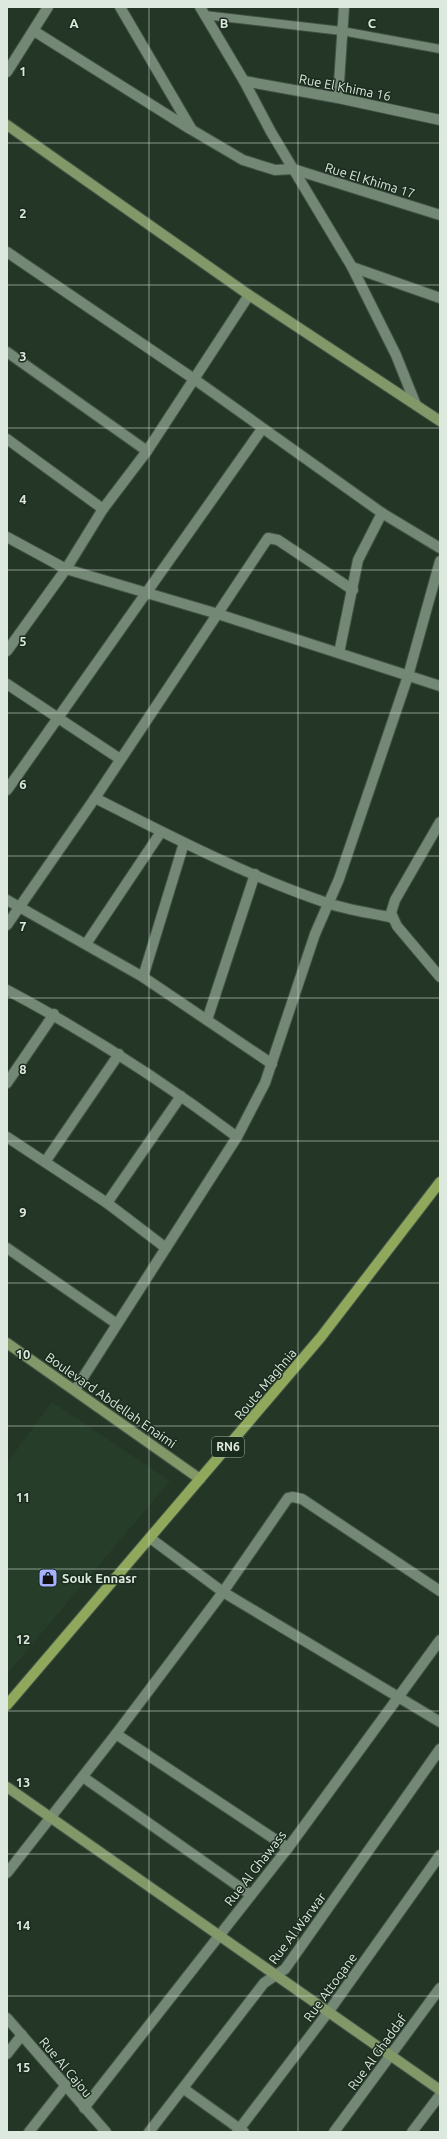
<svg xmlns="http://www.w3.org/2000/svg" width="447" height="2139" font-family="Ubuntu,sans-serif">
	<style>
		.built { fill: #263e29 }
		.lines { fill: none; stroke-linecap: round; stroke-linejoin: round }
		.lane-casing { stroke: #425345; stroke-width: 10 }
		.street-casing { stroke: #425345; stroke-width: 12 }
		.secondary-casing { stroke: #425345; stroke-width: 12 }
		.primary-casing { stroke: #425345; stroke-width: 12 }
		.lane { stroke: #748876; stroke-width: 8 }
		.street { stroke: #748876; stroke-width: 10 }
		.secondary { stroke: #829869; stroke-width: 10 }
		.primary { stroke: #8fa85c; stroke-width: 10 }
		.grid { fill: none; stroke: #dde8de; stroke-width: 1; stroke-opacity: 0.55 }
		.labels { text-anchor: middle; stroke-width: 3; stroke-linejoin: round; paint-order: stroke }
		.shield { fill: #1a2c1d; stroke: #a2b0a4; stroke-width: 1 }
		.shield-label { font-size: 12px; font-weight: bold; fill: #dde8de }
		.street-label { font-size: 13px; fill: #dde8de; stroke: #1a2c1d }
		.poi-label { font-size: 13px; font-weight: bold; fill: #dde8de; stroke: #1a2c1d; text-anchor: start }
		.grid-label { font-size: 13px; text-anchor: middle; font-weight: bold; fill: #dde8de; stroke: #1a2c1d; stroke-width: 3; stroke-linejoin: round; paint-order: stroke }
	</style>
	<rect width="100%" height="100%" fill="#243626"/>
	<path class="built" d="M52,1402L170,1481L7,1674V1463Z"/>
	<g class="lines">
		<g class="lane-casing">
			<path id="lane" d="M204,15L342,31L440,49"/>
		</g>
		<g class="street-casing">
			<g id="street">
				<path d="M120,7L192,130L243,160L275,170L293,169L440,215"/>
				<path d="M200,7L244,81L271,132L352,267L396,355L416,405"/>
				<path d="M34,31L190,129"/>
				<path d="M7,72L48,7"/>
				<path d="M244,81L338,98L440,120"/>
				<path d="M338,98L344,7"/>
				<path d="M7,252L194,379L382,513L440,548"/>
				<path d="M352,267L440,298"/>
				<path d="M7,352L147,451"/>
				<path d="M7,439L103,509"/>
				<path d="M7,537L66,569L218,614L440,686"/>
				<path d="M7,651L66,569L103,509L147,451L249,295"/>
				<path d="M339,653L358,560L382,513"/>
				<path d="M7,684L120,759"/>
				<path d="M7,790L262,429"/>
				<path d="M95,798C170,836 247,876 327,903C348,910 371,913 393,918"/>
				<path d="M440,822L395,900L391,913L397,926L440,977"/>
				<path d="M7,900L143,977L272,1064"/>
				<path d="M7,925L95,798L268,538L278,540L353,590"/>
				<path d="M86,944L161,832"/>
				<path d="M143,977L184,843"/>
				<path d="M7,990C88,1033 164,1082 237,1137"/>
				<path d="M207,1020L255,874"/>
				<path d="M7,1083L54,1014"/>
				<path d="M7,1137L107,1203L166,1248"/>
				<path d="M45,1162L119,1054"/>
				<path d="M107,1203L181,1096"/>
				<path d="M7,1248L117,1324"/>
				<path d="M75,1390L237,1137L265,1083L315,934L339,879L408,676L440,561"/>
				<path d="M150,1538L223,1592L440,1722"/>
				<path d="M116,1734L288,1848"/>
				<path d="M83,1777L251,1895"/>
				<path d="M7,1873L116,1734L223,1592L288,1498L293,1497L302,1499L440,1591"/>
				<path d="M7,2018L106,2132"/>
				<path d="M7,2054L22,2035"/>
				<path d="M184,2089L244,2132"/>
				<path d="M84,2108L288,1848L440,1640"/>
				<path d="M29,2132L66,2085"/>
				<path d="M149,2132L264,1983L285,1969L440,1749"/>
				<path d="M237,2132L329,2011L440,1855"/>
				<path d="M334,2132L440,1988"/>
				<path d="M412,2132L440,2095"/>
			</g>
		</g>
		<g class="secondary-casing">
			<g id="secondary">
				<path d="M7,125L249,295L440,421"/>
				<path d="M7,1343L200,1479"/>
				<path d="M7,1787L440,2090"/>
			</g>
		</g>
		<g class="primary-casing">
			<path id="primary" d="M7,1705L321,1337L440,1182"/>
		</g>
		<use href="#lane" class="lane"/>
		<use href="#street" class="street"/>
		<use href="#secondary" class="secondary"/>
		<use href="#primary" class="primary"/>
	</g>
	<path class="grid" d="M149,7V2132M298,7V2132M7,143H440M7,285H440M7,428H440M7,570H440M7,713H440M7,856H440M7,998H440M7,1141H440M7,1283H440M7,1426H440M7,1569H440M7,1711H440M7,1854H440M7,1996H440"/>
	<defs>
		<g id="shop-square" transform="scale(1)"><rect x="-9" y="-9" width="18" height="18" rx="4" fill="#a5b1fc" stroke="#1a2c1d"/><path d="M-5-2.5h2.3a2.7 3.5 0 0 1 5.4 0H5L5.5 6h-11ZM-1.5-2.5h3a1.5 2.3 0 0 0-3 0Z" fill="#111"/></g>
	</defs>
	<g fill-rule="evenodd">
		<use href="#shop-square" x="48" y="1578"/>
	</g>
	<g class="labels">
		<rect class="shield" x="212" y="1437" width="32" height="20" rx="3"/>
		<g class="shield-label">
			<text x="228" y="1451">RN6</text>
		</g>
		<g class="street-label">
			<text transform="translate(345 87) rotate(11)" y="5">Rue El Khima 16</text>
			<text transform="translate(370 180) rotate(17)" y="5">Rue El Khima 17</text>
			<text transform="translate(265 1384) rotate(-50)" y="5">Route Maghnia</text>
			<text transform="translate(111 1400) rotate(35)" y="5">Boulevard Abdellah Enaimi</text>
			<text transform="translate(255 1868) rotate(-52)" y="5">Rue Al Ghawass</text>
			<text transform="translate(297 1928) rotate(-53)" y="5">Rue Al Warwar</text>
			<text transform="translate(330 1987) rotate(-54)" y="5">Rue Attoqane</text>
			<text transform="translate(377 2052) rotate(-54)" y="5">Rue Al Ghaddaf</text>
			<text transform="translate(66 2067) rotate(50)" y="5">Rue Al Cajou</text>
		</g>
		<g class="poi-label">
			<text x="62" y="1583">Souk Ennasr</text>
		</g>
	</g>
	<g class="grid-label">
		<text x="74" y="28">A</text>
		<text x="224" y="28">B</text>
		<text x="372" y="28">C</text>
		<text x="23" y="76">1</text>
		<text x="23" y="218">2</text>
		<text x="23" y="361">3</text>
		<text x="23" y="504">4</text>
		<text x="23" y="646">5</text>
		<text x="23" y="789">6</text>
		<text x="23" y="931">7</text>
		<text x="23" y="1074">8</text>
		<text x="23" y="1217">9</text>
		<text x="23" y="1359">10</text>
		<text x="23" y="1502">11</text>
		<text x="23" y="1644">12</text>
		<text x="23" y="1787">13</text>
		<text x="23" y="1930">14</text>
		<text x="23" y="2072">15</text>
	</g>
	<rect width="447" height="2139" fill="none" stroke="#dde8de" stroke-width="16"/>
</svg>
